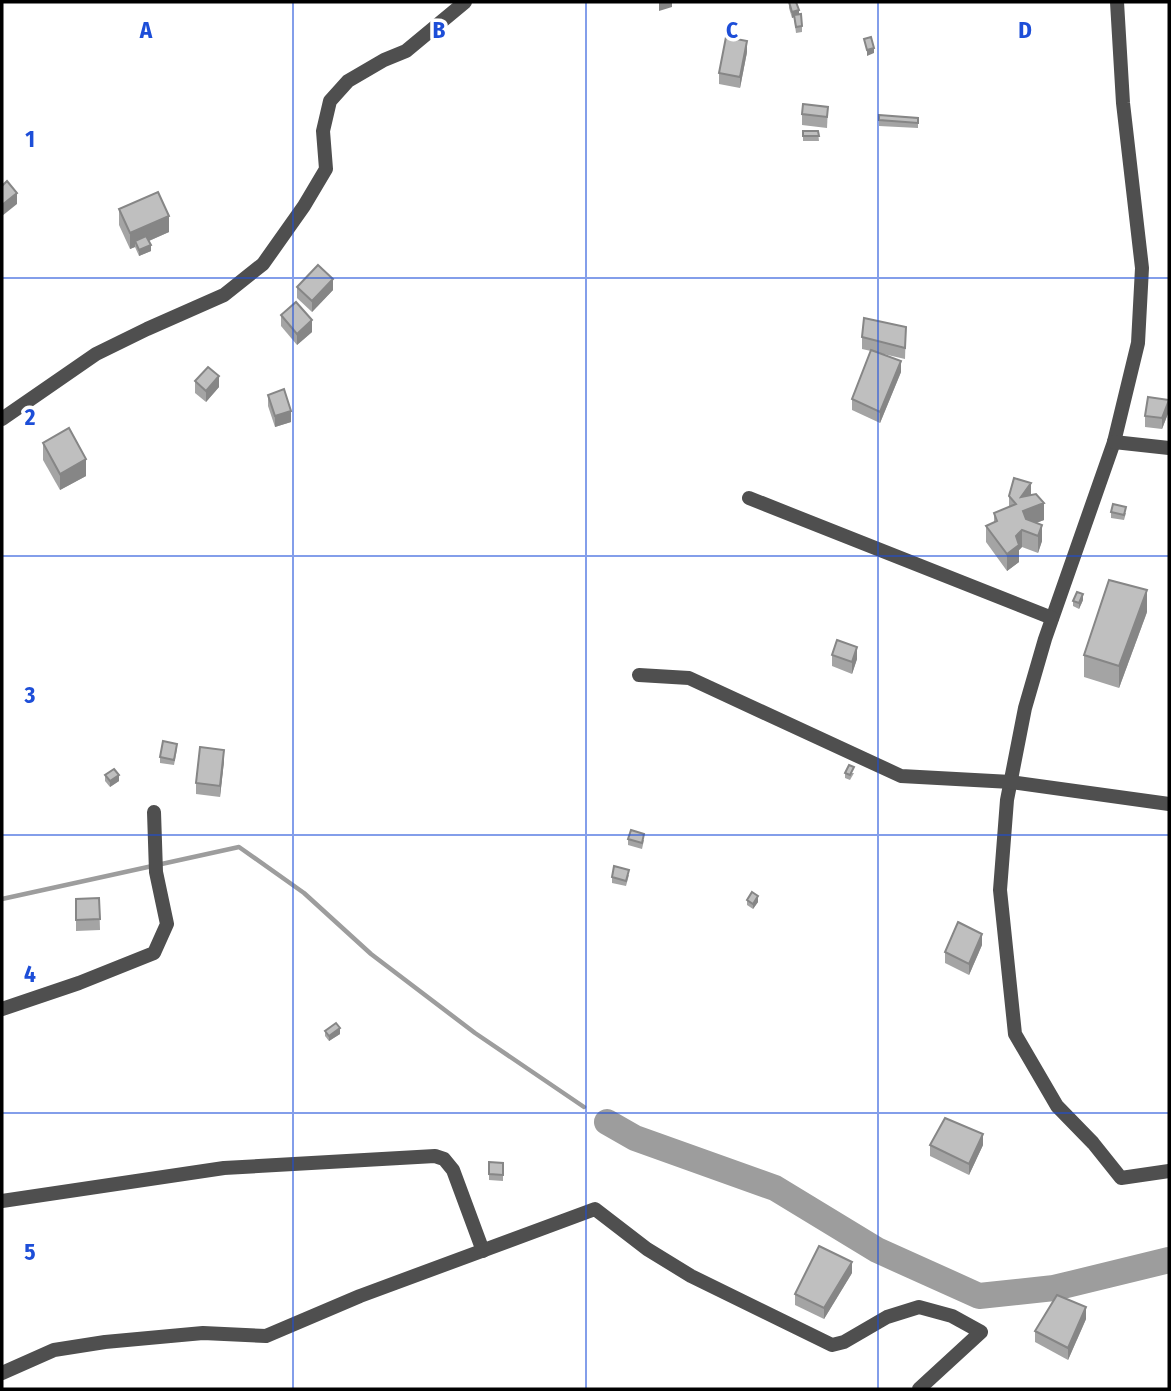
<svg xmlns="http://www.w3.org/2000/svg" width="1171" height="1391" font-family="'Fira Sans Condensed',sans-serif">
	<style>
		.lines { fill: none; stroke-linecap: round; stroke-linejoin: round }
		.stream { stroke: #9d9d9d; stroke-width: 4.5 }
		.river { stroke: #9d9d9d; stroke-width: 26 }
		.minor { stroke: #4f4f4f; stroke-width: 14 }
		.wall { fill: #a4a4a4 }
		.shaded-wall { fill: #868686 }
		.building { fill: #bfbfbf; stroke: #868686; stroke-width: 2 }
		.grid { fill: none; stroke: #1d4ed8; stroke-width: 2; stroke-opacity: 0.55 }
		.grid-label { font-size: 23px; text-anchor: middle; font-weight: bold; fill: #1d4ed8; stroke: #fff; stroke-width: 7; stroke-linejoin: round; paint-order: stroke }
	</style>
	<rect width="100%" height="100%" fill="#fff"/>
	<g class="lines">
		<path class="stream" d="M2,899L239,847L304,893L371,954L475,1033L584,1107"/>
		<path class="river" d="M607,1122L635,1138L775,1188L877,1250L979,1296L1054,1288L1169,1260"/>
		<g class="minor">
			<path d="M1117,2L1123,103L1142,268L1138,343L1114,442L1045,639L1025,708L1007,800L1000,890L1015,1034L1057,1106L1093,1143L1121,1178L1169,1171"/>
			<path d="M2,419L96,354L147,329L224,295L263,264L304,206L326,169L323,131L330,101L348,81L384,60L406,51L465,2"/>
			<path d="M1114,442L1169,448"/>
			<path d="M749,498L1052,618"/>
			<path d="M639,675L689,678L901,776L1011,782L1169,804"/>
			<path d="M2,1009L79,983L154,953L167,924L156,872L154,812"/>
			<path d="M2,1201L224,1168L435,1156L444,1159L453,1170L483,1251"/>
			<path d="M2,1373L54,1350L105,1342L203,1333L266,1336L360,1296L595,1209L647,1249L691,1276L832,1345L844,1342L887,1317L919,1307L952,1316L981,1332L919,1389"/>
		</g>
	</g>
	<g class="wall">
		<path d="M789,2L799,14L802,26V32L796,33L794,17L792,18L789,8Z"/>
		<path d="M747,52L740,88L719,84V73Z"/>
		<path d="M828,107L827,128L802,125V114Z"/>
		<path d="M879,115L918,118V128L879,126Z"/>
		<path d="M803,131H818L819,141H803Z"/>
		<path d="M119,209L169,232L149,241L151,251L139,256L135,247L130,249L119,225Z"/>
		<path d="M297,287L333,290L312,312L297,298Z"/>
		<path d="M281,315L312,332L297,345L281,326Z"/>
		<path d="M906,327L905,359L879,353L901,372L880,423L852,410V399L871,351L862,349V337Z"/>
		<path d="M195,381L219,387L206,402L195,393Z"/>
		<path d="M268,395L291,422L275,427L268,406Z"/>
		<path d="M1169,411L1162,429L1145,427V416Z"/>
		<path d="M43,443L86,476L60,490L43,460Z"/>
		<path d="M1009,496H1031L1044,520L1036,523L1042,541L1038,553L1022,547L1019,550V562L1007,571L986,542V526L994,522V513L1009,507Z"/>
		<path d="M1111,512L1126,513L1124,520L1111,518Z"/>
		<path d="M1083,600L1079,609L1073,606V601Z"/>
		<path d="M1147,612L1119,688L1084,677V655Z"/>
		<path d="M832,655L857,659L852,674L832,666Z"/>
		<path d="M177,749L174,765L160,763V757Z"/>
		<path d="M224,761L220,797L196,794V783Z"/>
		<path d="M845,773H854L850,780L845,778Z"/>
		<path d="M105,775L119,781L110,787L105,781Z"/>
		<path d="M628,839L644,840L642,849L628,845Z"/>
		<path d="M629,875L626,886L612,883V877Z"/>
		<path d="M99,898L100,930L76,931V899Z"/>
		<path d="M747,900L758,902L753,909L747,905Z"/>
		<path d="M982,945L969,975L945,963V952Z"/>
		<path d="M325,1031L340,1034L329,1041L325,1036Z"/>
		<path d="M930,1145H983L969,1175L930,1156Z"/>
		<path d="M489,1162L503,1163V1181L489,1180Z"/>
		<path d="M852,1273L824,1319L795,1305V1294Z"/>
		<path d="M1086,1319L1068,1360L1035,1342V1331Z"/>
	</g>
	<g class="shaded-wall">
		<path d="M659,2H672V7L659,11Z"/>
		<path d="M799,10V15L792,18V12Z"/>
		<path d="M747,41V52L740,88V77Z"/>
		<path d="M874,48V53L867,56V50Z"/>
		<path d="M17,193V204L2,216V205Z"/>
		<path d="M169,216V232L137,246L135,241V247L130,249V233Z"/>
		<path d="M151,245V251L139,256V250Z"/>
		<path d="M333,279V290L312,312V301Z"/>
		<path d="M312,320V332L297,345V334Z"/>
		<path d="M901,361V372L880,423V412Z"/>
		<path d="M219,376V387L206,402V391Z"/>
		<path d="M1169,400V411L1162,429V418Z"/>
		<path d="M291,411V422L275,427V416Z"/>
		<path d="M86,459V476L60,490V474Z"/>
		<path d="M1031,483V499L1021,497Z"/>
		<path d="M1044,503V520L1023,528V511Z"/>
		<path d="M1042,525V541L1038,553V536Z"/>
		<path d="M1022,530V547L1019,550V562L1007,571V554L1016,536Z"/>
		<path d="M1147,590V612L1119,688V666Z"/>
		<path d="M1083,594V600L1079,609V603Z"/>
		<path d="M857,647V659L852,674V662Z"/>
		<path d="M224,750V761L220,797V786Z"/>
		<path d="M119,775V781L110,787V781Z"/>
		<path d="M758,896V902L753,909V904Z"/>
		<path d="M982,934V945L969,975V964Z"/>
		<path d="M340,1028V1034L329,1041V1036Z"/>
		<path d="M983,1134V1145L969,1175V1164Z"/>
		<path d="M852,1262V1273L824,1319V1308Z"/>
		<path d="M1086,1307V1319L1068,1360V1348Z"/>
	</g>
	<g class="building">
		<path d="M789,2H796L799,10L792,12Z"/>
		<path d="M801,14L802,26L796,27L794,15Z"/>
		<path d="M726,37L747,41L740,77L719,73Z"/>
		<path d="M871,37L874,48L867,50L864,39Z"/>
		<path d="M803,104L828,107L827,117L802,114Z"/>
		<path d="M879,115L918,118V123L879,120Z"/>
		<path d="M803,131H818L819,136H803Z"/>
		<path d="M7,181L17,193L2,205V186Z"/>
		<path d="M158,192L169,216L130,233L119,209Z"/>
		<path d="M146,236L151,245L139,250L135,241Z"/>
		<path d="M318,265L333,279L312,301L297,287Z"/>
		<path d="M296,302L312,320L297,334L281,315Z"/>
		<path d="M864,318L906,327L905,348L862,337Z"/>
		<path d="M871,350L901,361L880,412L852,399Z"/>
		<path d="M208,367L219,376L206,391L195,381Z"/>
		<path d="M284,389L291,411L275,416L268,395Z"/>
		<path d="M1148,397L1169,400L1162,418L1145,416Z"/>
		<path d="M69,428L86,459L60,474L43,443Z"/>
		<path d="M1014,478L1031,483L1021,497L1036,494L1044,503L1023,511L1026,519L1042,525L1038,536L1022,530L1016,536L1019,545L1007,554L986,526L997,521L994,513L1016,504L1009,496Z"/>
		<path d="M1113,504L1126,507L1124,515L1111,512Z"/>
		<path d="M1109,580L1147,590L1119,666L1084,655Z"/>
		<path d="M1077,592L1083,594L1079,603L1073,601Z"/>
		<path d="M837,640L857,647L852,662L832,655Z"/>
		<path d="M163,741L177,744L174,760L160,757Z"/>
		<path d="M200,747L224,750L220,786L196,783Z"/>
		<path d="M849,765L854,767L850,775L845,773Z"/>
		<path d="M114,769L119,775L110,781L105,775Z"/>
		<path d="M631,830L644,834L642,843L628,839Z"/>
		<path d="M614,866L629,870L626,881L612,877Z"/>
		<path d="M752,892L758,896L753,904L747,900Z"/>
		<path d="M99,898L100,919L76,920V899Z"/>
		<path d="M958,922L982,934L969,964L945,952Z"/>
		<path d="M336,1023L340,1028L329,1036L325,1031Z"/>
		<path d="M945,1118L983,1134L969,1164L930,1145Z"/>
		<path d="M489,1162L503,1163V1175L489,1174Z"/>
		<path d="M819,1246L852,1262L824,1308L795,1294Z"/>
		<path d="M1057,1295L1086,1307L1068,1348L1035,1331Z"/>
	</g>
	<path class="grid" d="M293,2V1389M586,2V1389M878,2V1389M2,278H1169M2,556H1169M2,835H1169M2,1113H1169"/>
	<g class="grid-label">
		<text x="146" y="38">A</text>
		<text x="439" y="38">B</text>
		<text x="732" y="38">C</text>
		<text x="1025" y="38">D</text>
		<text x="30" y="147">1</text>
		<text x="30" y="425">2</text>
		<text x="30" y="703">3</text>
		<text x="30" y="982">4</text>
		<text x="30" y="1260">5</text>
	</g>
	<rect width="1171" height="1391" fill="none" stroke="#000000" stroke-width="7"/>
</svg>
